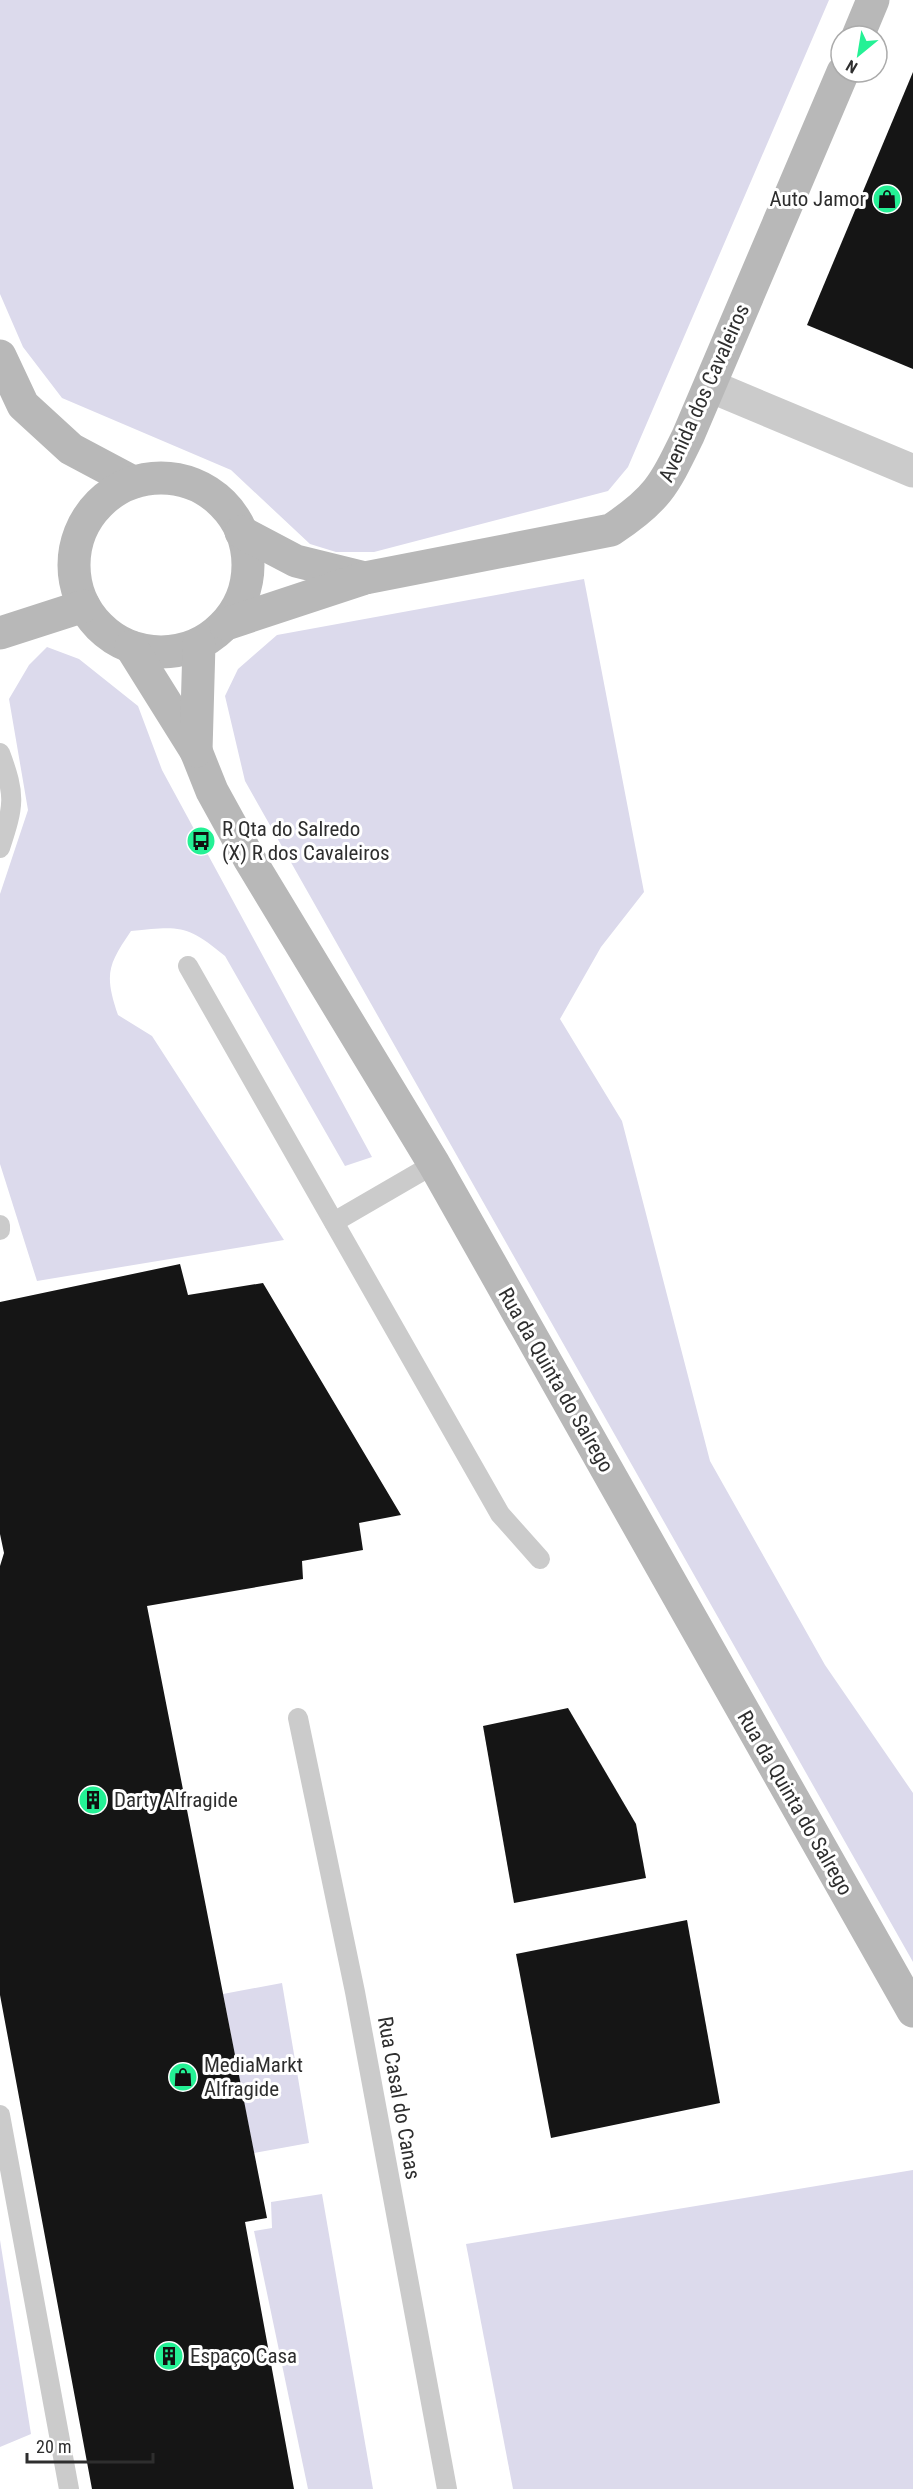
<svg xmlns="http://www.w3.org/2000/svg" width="913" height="2489" font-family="'Roboto Condensed',sans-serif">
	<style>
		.green { fill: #dcdaec }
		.building { fill: #151515 }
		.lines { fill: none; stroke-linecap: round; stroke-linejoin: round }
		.lane { stroke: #cbcbcb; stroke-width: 20 }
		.street { stroke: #cbcbcb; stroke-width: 33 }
		.secondary { stroke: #b8b8b8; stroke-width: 33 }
		.labels { text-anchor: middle; stroke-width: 6; stroke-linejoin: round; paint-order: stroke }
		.poi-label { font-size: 21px; fill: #2e2e2e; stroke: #fff; text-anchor: start }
		.street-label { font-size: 21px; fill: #2e2e2e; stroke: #fff }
	</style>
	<rect width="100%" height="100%" fill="#fff"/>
	<g class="green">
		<path d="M0,0H829L628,467L608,491L374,552H336L310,544L231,470L62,398L23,347L0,294Z"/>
		<path d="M584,579L644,892L601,947L560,1019L622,1121L710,1461L825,1665L913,1793V1962L245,781L225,696L238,669L277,635Z"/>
		<path d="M47,647L79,659L138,706L162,770L372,1157L345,1166L225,956C187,924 179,926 131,931C108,965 104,974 118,1015L152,1036L284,1240L37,1281L0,1164V894L28,810L9,699L29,665Z"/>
		<path d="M282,1983L309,2143L254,2153L223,1994Z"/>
		<path d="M913,2170V2489H513L466,2244Z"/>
		<path d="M322,2194L373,2489H308L254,2231L272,2228L271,2202Z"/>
		<path d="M0,2240L31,2434L0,2447Z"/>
	</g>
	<g class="building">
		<path d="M913,72V369L807,325Z"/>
		<path d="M180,1264L188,1295L263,1283L401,1515L359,1523L363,1550L302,1561L303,1579L147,1606L267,2218L245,2222L294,2489H92L0,1995V1566L4,1553L0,1534V1302Z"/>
		<path d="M568,1708L636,1824L646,1878L514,1903L483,1726Z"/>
		<path d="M687,1920L720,2103L551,2138L516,1954Z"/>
	</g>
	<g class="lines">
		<g class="lane">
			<path d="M0,753C16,796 14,805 0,848"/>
			<path d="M188,966L500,1514L540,1559"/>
			<path d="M334,1222L434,1164"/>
			<path d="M0,1225V1230"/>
			<path d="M298,1718L355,1992L447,2489"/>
			<path d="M0,2115L69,2489"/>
		</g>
		<path class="street" d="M710,386L913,471"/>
		<g class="secondary">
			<path d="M858,36L873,0"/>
			<path d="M0,356L23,405L71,449L133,482"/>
			<circle cx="161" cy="565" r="87"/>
			<path d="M241,532L296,561L365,578"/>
			<path d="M226,624L365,578L611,530C658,499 664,485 688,436L843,72"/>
			<path d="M0,633L84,606"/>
			<path d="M131,647L196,751L212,791L250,860L434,1164L913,2011"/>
			<path d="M196,751L199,644"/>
		</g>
	</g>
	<defs>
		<g id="shop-disc" transform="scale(1.5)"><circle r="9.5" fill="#24f195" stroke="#fff"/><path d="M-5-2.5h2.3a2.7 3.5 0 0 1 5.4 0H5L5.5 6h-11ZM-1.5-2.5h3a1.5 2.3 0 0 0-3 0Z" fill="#111"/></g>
		<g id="bus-disc" transform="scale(1.5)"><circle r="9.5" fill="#24f195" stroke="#fff"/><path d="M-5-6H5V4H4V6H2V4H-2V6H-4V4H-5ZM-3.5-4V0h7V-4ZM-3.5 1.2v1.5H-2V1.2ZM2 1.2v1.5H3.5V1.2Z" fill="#111"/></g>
		<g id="building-disc" transform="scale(1.5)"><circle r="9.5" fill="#24f195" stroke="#fff"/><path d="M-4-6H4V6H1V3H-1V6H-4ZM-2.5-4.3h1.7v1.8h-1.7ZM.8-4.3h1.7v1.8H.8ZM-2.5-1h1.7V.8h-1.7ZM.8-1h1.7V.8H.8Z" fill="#111"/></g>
	</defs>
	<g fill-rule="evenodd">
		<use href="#shop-disc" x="887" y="199"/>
		<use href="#bus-disc" x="201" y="841"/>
		<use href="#building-disc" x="93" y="1800"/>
		<use href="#shop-disc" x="183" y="2077"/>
		<use href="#building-disc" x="169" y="2356"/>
	</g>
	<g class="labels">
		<g class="poi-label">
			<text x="866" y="206" text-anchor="end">Auto Jamor</text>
			<text x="222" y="836">R Qta do Salredo<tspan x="222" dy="24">(X) R dos Cavaleiros</tspan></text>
			<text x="114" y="1807">Darty Alfragide</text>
			<text x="204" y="2072">MediaMarkt<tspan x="204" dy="24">Alfragide</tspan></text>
			<text x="190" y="2363">Espaço Casa</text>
		</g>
		<g class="street-label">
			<text transform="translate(704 393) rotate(-66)" y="7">Avenida dos Cavaleiros</text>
			<text transform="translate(556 1380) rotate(60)" y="7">Rua da Quinta do Salrego</text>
			<text transform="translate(795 1803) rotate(60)" y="7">Rua da Quinta do Salrego</text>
			<text transform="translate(399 2098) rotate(80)" y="7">Rua Casal do Canas</text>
		</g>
	</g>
	<g transform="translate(859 54) rotate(210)"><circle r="28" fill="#ffffff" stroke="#ababab" stroke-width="1.5"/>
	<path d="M0-4.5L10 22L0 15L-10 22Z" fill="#24f195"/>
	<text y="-9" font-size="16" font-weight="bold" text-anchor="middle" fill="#2e2e2e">N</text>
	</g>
	<path d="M27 2453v9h126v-9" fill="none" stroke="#2e2e2e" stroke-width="3"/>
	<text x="36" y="2453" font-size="18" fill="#2e2e2e" stroke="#ffffff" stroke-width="4.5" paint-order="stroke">20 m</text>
</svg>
